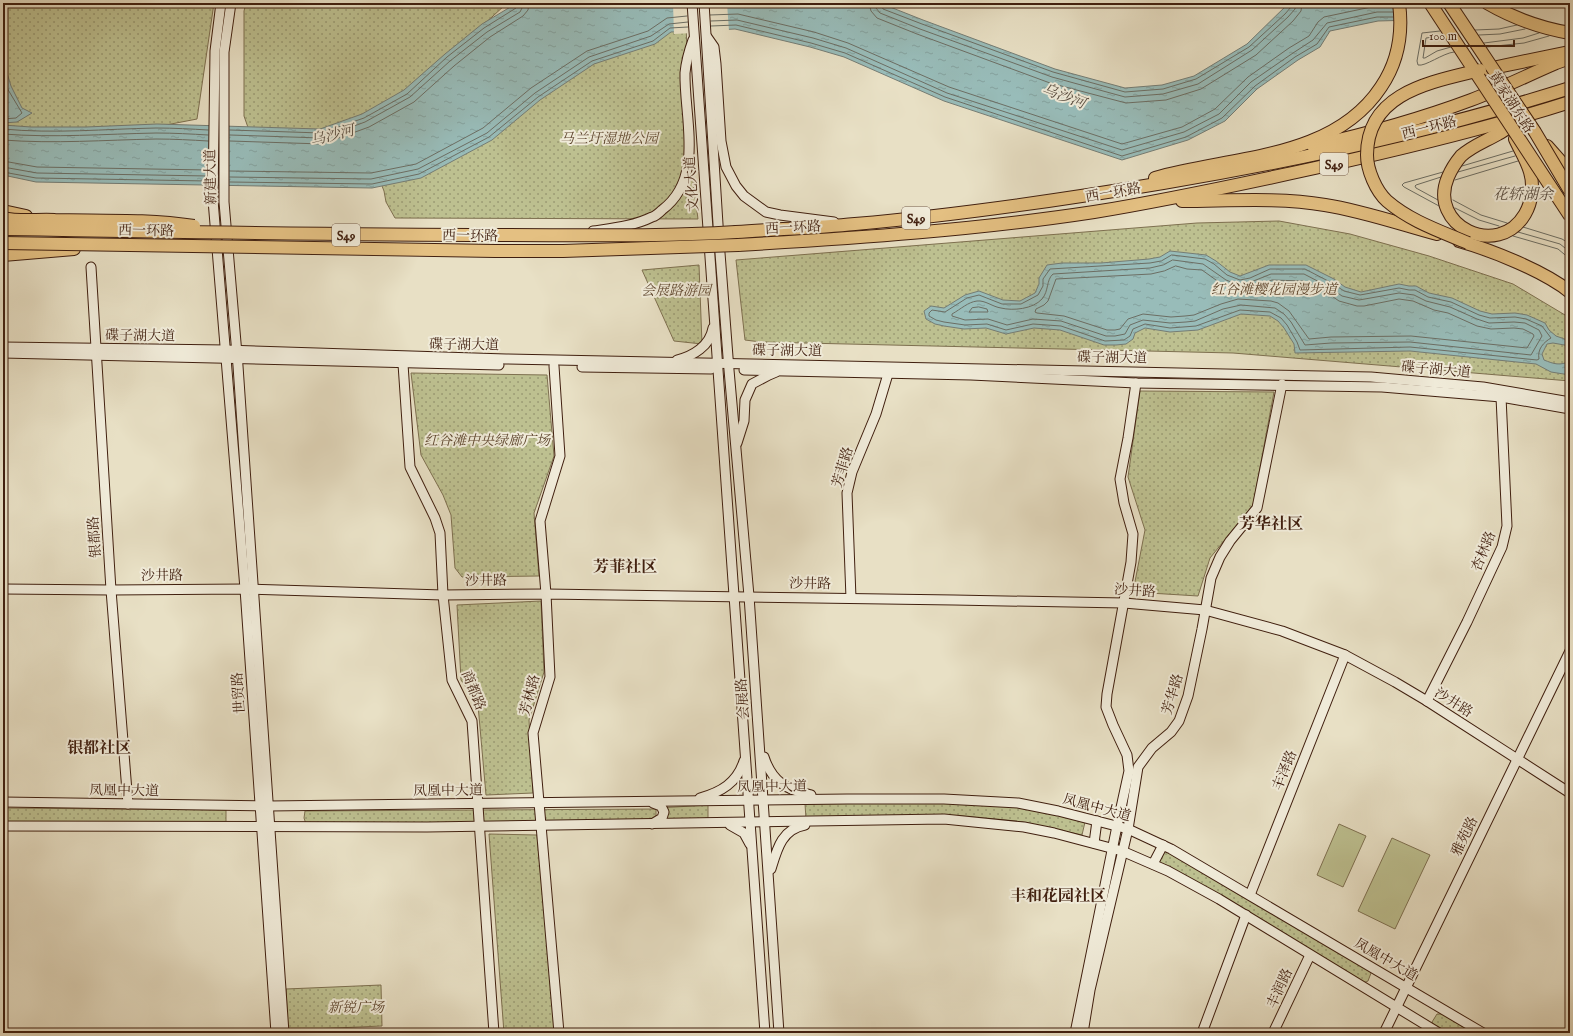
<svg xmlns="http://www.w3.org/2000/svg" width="1573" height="1036" font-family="'IM FELL English','Noto Serif SC',serif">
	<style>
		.grass { fill: url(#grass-dots); stroke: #7e7050 }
		.pitch { fill: #bdc090; stroke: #7e7050 }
		.water { fill: url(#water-ripples); stroke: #757d75 }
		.pier { fill: #e8e0c5 }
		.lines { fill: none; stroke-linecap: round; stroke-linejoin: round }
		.shore { stroke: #6c6e64; stroke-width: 1 }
		.secondary-casing { stroke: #401f0f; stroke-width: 11 }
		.highway-casing { stroke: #401f0f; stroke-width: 14 }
		.secondary { stroke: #f0ebd9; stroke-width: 9 }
		.highway { stroke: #e4c082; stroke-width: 12 }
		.highway-bridge-casing { stroke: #401f0f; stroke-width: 14; stroke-linecap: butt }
		.highway-bridge { stroke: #e4c082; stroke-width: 12 }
		.labels { text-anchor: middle; stroke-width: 4; stroke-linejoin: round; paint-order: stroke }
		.shield { fill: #f0ebd9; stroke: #755c4c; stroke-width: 1 }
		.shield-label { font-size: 13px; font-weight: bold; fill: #401f0f }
		.street-label { font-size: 14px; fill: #401f0f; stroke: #f0ebd9 }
		.park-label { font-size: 14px; font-style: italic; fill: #5f472f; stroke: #f0ebd9 }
		.water-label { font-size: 15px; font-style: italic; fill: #5a4e42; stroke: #f0ebd9 }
		.quarter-label { font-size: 16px; font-weight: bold; fill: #401f0f; stroke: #f0ebd9 }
	</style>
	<defs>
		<pattern id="grass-dots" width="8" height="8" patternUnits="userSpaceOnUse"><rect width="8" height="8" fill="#bdc090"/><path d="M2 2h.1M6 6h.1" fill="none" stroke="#9b9b74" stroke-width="1.8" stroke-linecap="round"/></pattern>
		<pattern id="water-ripples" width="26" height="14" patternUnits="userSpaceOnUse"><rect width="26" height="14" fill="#98bcb9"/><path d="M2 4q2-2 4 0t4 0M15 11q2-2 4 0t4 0" fill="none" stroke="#84a19e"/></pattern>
	</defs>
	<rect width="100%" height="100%" fill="#e8e0c5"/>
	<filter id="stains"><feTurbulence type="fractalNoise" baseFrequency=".005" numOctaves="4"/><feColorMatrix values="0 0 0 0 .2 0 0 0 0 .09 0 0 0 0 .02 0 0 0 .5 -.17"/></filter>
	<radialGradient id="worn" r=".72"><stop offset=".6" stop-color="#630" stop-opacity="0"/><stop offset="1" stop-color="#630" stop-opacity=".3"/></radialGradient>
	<g class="grass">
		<path d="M3,3H214L197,119L140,130L3,129Z"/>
		<path d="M246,3H509L505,5L407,95L351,127L251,136L244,116V11Z"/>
		<path d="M686,25L692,173L698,219L395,218L386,202L384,191L380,181L540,86Z"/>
		<path d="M1279,221L1350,234L1429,256L1513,284L1570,318V381L1233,353L761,342L745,340L736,260L1197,223Z"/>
		<path d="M699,265L702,344L674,341L642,270Z"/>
		<path d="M411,373L547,375L554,456L534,513L539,576L462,577L455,568L451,515L443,495L421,455Z"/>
		<path d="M1140,391L1274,392L1253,505L1210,558L1198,596L1133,592L1145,530L1128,477Z"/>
		<path d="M541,601L544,672L529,720L533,793L486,795L478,705L461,680L457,605Z"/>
		<path d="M901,803C940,803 980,802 1018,807C1041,810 1063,816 1085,822L1082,835L1023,822L961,816L806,819L805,804Z"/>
		<path d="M708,805V820L660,822L659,808Z"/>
		<path d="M3,808L226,810V823L3,822Z"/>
		<path d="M656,809V822L306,824L304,818L305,811Z"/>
		<path d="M489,834L537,835L555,1033H504Z"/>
		<path d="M1165,851L1195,865L1370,970L1371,973L1368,981L1364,983L1161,865L1159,861L1163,852Z"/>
		<path d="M381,985L382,1026L288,1030L286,989Z"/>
		<path d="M1437,1014H1442L1473,1033C1460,1033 1439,1036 1432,1022Z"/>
	</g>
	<g class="pitch">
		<path d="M1339,824L1366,836L1343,887L1317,875Z"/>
		<path d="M1392,838L1430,855L1395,929L1358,911Z"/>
	</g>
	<g class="water">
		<path d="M517,3H880L923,20L1055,69L1125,88L1162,85L1194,76L1247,44L1289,3H1532L1449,19L1378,21L1330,31L1320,47L1298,60L1257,89L1225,121L1188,140L1122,160L944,101L844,57L810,47L735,29L671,32L655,44L594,64L540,100L492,140L421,178L372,188L36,182L3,175V125L31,127H86L157,124L320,129L362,114L404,90L445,54L482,24Z"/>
		<path d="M3,60L11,86L22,108L32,113L17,122L3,123Z"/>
		<path d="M1170,251L1206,255L1216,261L1230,272L1240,276L1269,265H1306L1334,279L1345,287L1361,292L1399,284L1409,286H1416L1429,293L1452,298L1480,311L1492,314L1515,313L1527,315L1545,323L1549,330L1556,336L1570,341V346L1553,343L1547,344L1542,354L1544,360C1554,364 1560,366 1570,361V375L1551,372L1536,364L1410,351L1295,353L1294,344L1284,328L1278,321L1270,316L1241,314L1198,330L1170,332L1145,328L1135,333L1133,339L1126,344L1116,345H1104L1060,330L1034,328L1006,334L986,328L964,329L944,326L935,324L926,319L924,311L931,306L944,308L965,295L979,291L1003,300L1020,301L1035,293L1039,284V278L1047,265L1062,263H1101L1149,259L1160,257Z"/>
	</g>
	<g class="pier">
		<path d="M673,3H727L729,31L674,34Z"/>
		<path d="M1394,3H1522L1528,5L1450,21L1395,22Z"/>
		<path d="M1549,12L1570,18V36L1526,49L1450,58L1426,71L1417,74L1415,73L1411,62L1416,28L1418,26L1498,23Z"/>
		<path d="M1570,130V266L1556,255L1475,231L1395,189L1400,178L1498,149Z"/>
	</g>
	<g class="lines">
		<g class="shore">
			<path d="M869,3L871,11L877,18L917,34L1050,83L1126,103L1166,100L1201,89L1256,55L1293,21L1301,11L1302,3"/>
			<path d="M875,3L876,8L880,13L920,29L1052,77L1125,97L1163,94L1198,84L1252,50L1288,17L1295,9L1296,3"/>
			<path d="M881,3L883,9L922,24L1053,72L1125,92L1163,89L1196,79L1249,47L1285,14L1291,7V3"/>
			<path d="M710,15L738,14L814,32L848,43L949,87L1122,144L1182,127L1215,109L1248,77L1289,48L1309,36L1318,22L1324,17L1376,6H1392"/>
			<path d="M711,21L737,20L813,38L846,48L947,93L1122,150L1184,132L1219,114L1251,82L1293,53L1313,40L1327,23L1377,12H1393"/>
			<path d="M711,26L736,25L811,43L845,53L945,97L1122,156L1186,137L1222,118L1255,86L1295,57L1317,44L1329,27L1377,17H1393"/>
			<path d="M1475,30L1499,29L1517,25"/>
			<path d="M1440,31L1422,33L1417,61L1418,65C1425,67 1443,53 1454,52"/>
			<path d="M1479,35L1500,34L1525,29"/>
			<path d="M1443,36L1426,38L1423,58H1425L1437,51L1451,47"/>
			<path d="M1484,43L1523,38L1539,33"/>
			<path d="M1487,47L1524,43L1549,36"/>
			<path d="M3,74L7,88L22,113L16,118L3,119"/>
			<path d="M3,129C54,134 105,129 156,128C174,128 191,129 208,130"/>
			<path d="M230,130L321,133L364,118L407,94L447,57L484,28L516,8L518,3"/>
			<path d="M3,134C54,138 105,134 156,133C174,133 191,134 208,135"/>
			<path d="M230,135L321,138L365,122L410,97L450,61L487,32L520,12L522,8L523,3"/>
			<path d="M3,140C54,144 105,140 156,139C174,139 191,140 208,141"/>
			<path d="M230,141L322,144L369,127L414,102L454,66L490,37L523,16L528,10L529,3"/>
			<path d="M3,161L37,167L208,170"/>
			<path d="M1462,166L1513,151"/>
			<path d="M3,167L37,173L208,176"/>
			<path d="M230,171L371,173L416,164L483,128L531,88L587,51L648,31L667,18L687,16"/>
			<path d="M3,172L36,178L208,181"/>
			<path d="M1458,172L1515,156"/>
			<path d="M230,177L371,179L418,169L487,133L535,93L589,57L651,36L669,24L688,22"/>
			<path d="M1455,180L1518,161"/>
			<path d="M230,182L372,184L419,174L489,137L538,97L592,61L653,41L670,28L688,27"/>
			<path d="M1438,200L1416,188L1415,186L1416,185L1441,177"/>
			<path d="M1453,200L1481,215L1507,223"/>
			<path d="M1439,206L1404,187L1402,185L1404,183L1443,172"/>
			<path d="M1455,208L1479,220L1499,226"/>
			<path d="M1523,227L1562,239L1570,244"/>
			<path d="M1518,232L1560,244L1570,252"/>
			<path d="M1513,236L1558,249L1570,259"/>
			<path d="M1172,255L1205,259L1214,264L1227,275L1240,280L1250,278L1270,269H1305L1332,283L1344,291L1360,295L1399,288L1409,290H1415L1428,297L1451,302L1479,315L1490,318L1515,317L1526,319L1542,326L1551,338C1544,342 1537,349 1539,359L1537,360L1410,347L1300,350L1297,342L1287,325L1281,318L1270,312L1240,310L1196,326L1170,328L1145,324L1133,329L1130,336L1124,340L1105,341L1061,326L1033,324L1006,330L987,324L965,325L944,322L936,320L929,316V313L932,310L945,312L967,298L979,295L1002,304H1021L1038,295L1043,286V279L1050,269L1150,263L1161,261Z"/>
			<path d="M1173,260L1203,264L1226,280L1239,285L1251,282L1271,274H1304L1329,287L1342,296L1359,300L1399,293L1414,295L1426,301L1450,307L1477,319L1489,323L1514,322L1525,323L1539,330L1542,336L1531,355L1410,342L1331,343L1305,345L1291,322L1284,314L1275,308L1241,305L1223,309L1195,321L1186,322L1170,323L1143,320L1130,325L1125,334L1115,336H1106L1061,321L1033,319L1007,325L988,319L965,320L952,316V314C961,309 968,302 977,301C985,300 993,307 1001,308C1013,311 1033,309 1042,299C1049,291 1046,280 1053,274L1150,268L1163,265Z"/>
			<path d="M1176,266L1187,269L1202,270L1223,285L1237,291L1252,288L1272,280L1303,281L1326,292L1339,301L1357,306H1364L1399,299L1413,301L1434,310L1448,313L1477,326L1491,329L1514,328L1523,329L1533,334L1534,336L1527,348L1411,336L1331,337L1309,339L1289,311L1278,303L1271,301L1238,299L1221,304L1194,315L1185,316L1171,317L1143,314L1128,319L1120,329L1115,330H1107L1064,316L1037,313L1035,312L1036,309L1044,305L1048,301L1056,279L1151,274L1164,271Z"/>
			<path d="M979,307L987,309L988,312H969L972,308Z"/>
		</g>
		<g class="secondary-casing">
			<g id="secondary">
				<path d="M221,3L215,51L213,200L245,589L276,1033"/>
				<path d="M231,3L224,52V202L238,366L284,1033"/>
				<path d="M692,3L765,1033"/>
				<path d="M704,3L719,240L729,370L749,596L779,1033"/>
				<path d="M707,37L714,47L716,64L721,141L726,167L736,186L744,196L766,212L780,215L834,222"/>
				<path d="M593,231C613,228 634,226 652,217C656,216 659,213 662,210C705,178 684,118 685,73C686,62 689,51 693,40"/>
				<path d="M91,267L111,590L128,804"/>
				<path d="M3,347L226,350L506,359L1371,377L1483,387L1570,402"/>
				<path d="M3,353L499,365"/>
				<path d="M677,360C693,356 710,346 713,328"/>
				<path d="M403,364L410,467L435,518L440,533L443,595L452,680L472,721L494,1033"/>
				<path d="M554,366L560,456L540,521L546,594L550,677L533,733L559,1033"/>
				<path d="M582,367L711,369"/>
				<path d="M744,370L971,375L1136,383L1382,387L1501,397L1570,409"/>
				<path d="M737,443L744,421L745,400L752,384L769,375L776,372"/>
				<path d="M3,589L111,590L245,589L443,595L546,594L954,600L1124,603L1205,610L1282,631L1345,655L1395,682L1427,701L1570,793"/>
				<path d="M851,598L847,493L852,472L876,414L888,374"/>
				<path d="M1427,701L1467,622L1502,547L1507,526L1501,397"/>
				<path d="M764,757C772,782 787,790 811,795"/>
				<path d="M700,798C721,792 737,783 744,761"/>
				<path d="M3,802L269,806L847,799H944L1018,803L1058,811L1128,829L1171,849L1483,1033"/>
				<path d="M652,824L662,818L664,812L661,806L653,803"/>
				<path d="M730,825L744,833L750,844"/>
				<path d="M3,826L427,827L944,819L1024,827L1054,833L1122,851L1168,871L1219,899L1439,1033"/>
				<path d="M1094,843L1097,821"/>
				<path d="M1153,864L1163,845"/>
				<path d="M771,869C777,849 782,829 805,825"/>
				<path d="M1250,895L1345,655"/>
				<path d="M1075,1033L1117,826L1129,771L1127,755L1113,725L1106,707L1107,694L1131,562L1133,534L1124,503L1120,479L1128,438L1136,383"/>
				<path d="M1083,1033L1090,990L1128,829L1138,767L1152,748L1171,732L1179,721L1188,696L1202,629L1211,578L1220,557L1230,541L1257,508L1282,384"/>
				<path d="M1202,1033L1246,915"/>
				<path d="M1273,1033L1310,955"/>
				<path d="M1384,1033L1570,651"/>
			</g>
		</g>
		<g class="highway-casing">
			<g id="highway">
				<path d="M1487,3C1513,18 1540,28 1570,33"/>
				<path d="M1483,70L1569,52"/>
				<path d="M1515,139C1520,150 1527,161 1530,172C1534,185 1532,202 1525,214C1498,260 1427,226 1448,177C1451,170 1456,162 1461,156C1472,146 1486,141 1498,134C1504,131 1510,126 1516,122"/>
				<path d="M1313,146C1366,134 1420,119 1471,100C1500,89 1528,75 1556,63L1570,58"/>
				<path d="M1547,146L1570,172"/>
				<path d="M1155,178C1231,156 1333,160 1381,87C1398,62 1403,33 1399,3"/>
				<path d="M1182,201C1229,201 1278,197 1325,205C1363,211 1400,224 1437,234"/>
				<path d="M3,211L26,216"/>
				<path d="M736,232C776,229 816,228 855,224C959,215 1061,200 1163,183C1301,160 1437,130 1570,88"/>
				<path d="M1459,241C1491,250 1544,271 1570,292"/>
				<path d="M738,245C857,238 976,230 1094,212C1168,200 1242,184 1315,168C1401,149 1486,129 1570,102"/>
				<path d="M3,255L74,249"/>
			</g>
		</g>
		<use href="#secondary" class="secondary"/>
		<use href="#highway" class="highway"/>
		<g class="highway-bridge-casing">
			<g id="highway-bridge">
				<path d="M1430,3L1570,216"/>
				<path d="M1449,3L1535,132L1570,191"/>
				<path d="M3,218C20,222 37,219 55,220C101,221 148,219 194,226"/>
				<path d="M3,229C168,232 332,235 497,235C577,235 656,237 736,232"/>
				<path d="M3,243L495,251H563L738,245"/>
				<path d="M1468,243C1440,231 1410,221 1387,201C1376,191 1367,170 1367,155C1367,92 1432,82 1480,70"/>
			</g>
		</g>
		<use href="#highway-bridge" class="highway-bridge"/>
	</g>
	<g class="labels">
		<g class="shield">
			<rect x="1320" y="153" width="28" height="22" rx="3"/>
			<rect x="902" y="207" width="28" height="22" rx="3"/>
			<rect x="332" y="224" width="28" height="22" rx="3"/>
		</g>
		<g class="shield-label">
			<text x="1334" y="169">S49</text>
			<text x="916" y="223">S49</text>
			<text x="346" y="240">S49</text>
		</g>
		<g class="street-label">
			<text transform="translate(1512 102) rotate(57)" y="5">黄家湖东路</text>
			<text transform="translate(1429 127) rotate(-14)" y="5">西一环路</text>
			<text transform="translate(210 177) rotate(-91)" y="5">新建大道</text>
			<text transform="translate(691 184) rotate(-94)" y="5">文化大道</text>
			<text transform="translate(1113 192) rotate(-10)" y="5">西一环路</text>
			<text transform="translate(793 227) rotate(-3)" y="5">西一环路</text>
			<text transform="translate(146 230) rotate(1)" y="5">西一环路</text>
			<text transform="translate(470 235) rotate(1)" y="5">西一环路</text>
			<text transform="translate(140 335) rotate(1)" y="5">碟子湖大道</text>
			<text transform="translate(464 344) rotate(1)" y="5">碟子湖大道</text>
			<text transform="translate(787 350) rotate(1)" y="5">碟子湖大道</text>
			<text transform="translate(1112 357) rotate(1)" y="5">碟子湖大道</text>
			<text transform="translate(1436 369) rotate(5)" y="5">碟子湖大道</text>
			<text transform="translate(842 467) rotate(-73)" y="5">芳菲路</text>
			<text transform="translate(94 537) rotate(-94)" y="5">银都路</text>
			<text transform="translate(1483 551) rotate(-68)" y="5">杏林路</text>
			<text transform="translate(162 575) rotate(-1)" y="5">沙井路</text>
			<text transform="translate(486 580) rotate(-1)" y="5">沙井路</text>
			<text transform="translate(810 583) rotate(1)" y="5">沙井路</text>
			<text transform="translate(1135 590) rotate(4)" y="5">沙井路</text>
			<text transform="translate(474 690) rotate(68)" y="5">商都路</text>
			<text transform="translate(238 693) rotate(-94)" y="5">世贸路</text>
			<text transform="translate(1172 694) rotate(-73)" y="5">芳华路</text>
			<text transform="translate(529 695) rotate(-75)" y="5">芳林路</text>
			<text transform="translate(742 699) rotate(-94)" y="5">会展路</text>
			<text transform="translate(1454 702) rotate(32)" y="5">沙井路</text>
			<text transform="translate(1284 770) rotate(-68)" y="5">丰泽路</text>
			<text transform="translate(772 786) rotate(-1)" y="5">凤凰中大道</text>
			<text transform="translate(124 790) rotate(1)" y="5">凤凰中大道</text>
			<text transform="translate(448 790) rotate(-1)" y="5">凤凰中大道</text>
			<text transform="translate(1097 807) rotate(15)" y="5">凤凰中大道</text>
			<text transform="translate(1464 836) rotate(-64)" y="5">雅苑路</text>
			<text transform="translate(1386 959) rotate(30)" y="5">凤凰中大道</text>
			<text transform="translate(1279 988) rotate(-65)" y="5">丰润路</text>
		</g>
		<g class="park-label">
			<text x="609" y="143">马兰圩湿地公园</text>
			<text x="1274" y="294">红谷滩樱花园漫步道</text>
			<text x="676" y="295">会展路游园</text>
			<text x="487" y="445">红谷滩中央绿廊广场</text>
			<text x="356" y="1012">新锐广场</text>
		</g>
		<g class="water-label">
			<text transform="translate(1064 96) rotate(21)" y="5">乌沙河</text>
			<text transform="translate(332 135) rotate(-14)" y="5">乌沙河</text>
			<text x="1523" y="199">花轿湖余</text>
		</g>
		<g class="quarter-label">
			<text x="1271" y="529">芳华社区</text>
			<text x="625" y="572">芳菲社区</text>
			<text x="99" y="753">银都社区</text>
			<text x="1058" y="901">丰和花园社区</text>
		</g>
	</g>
	<rect width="1573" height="1036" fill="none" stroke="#e8e0c5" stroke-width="16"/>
	<rect x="4" y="4" width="1565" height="1028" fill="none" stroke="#401f0f" stroke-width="2"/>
	<rect x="8" y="8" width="1557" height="1020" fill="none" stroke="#401f0f"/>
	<path d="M1423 40v6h91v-6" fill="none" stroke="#401f0f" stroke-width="2"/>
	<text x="1429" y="40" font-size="12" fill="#401f0f" stroke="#f0ebd9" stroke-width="3" paint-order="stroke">100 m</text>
	<rect width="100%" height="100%" filter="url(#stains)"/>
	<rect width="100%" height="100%" fill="url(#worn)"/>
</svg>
